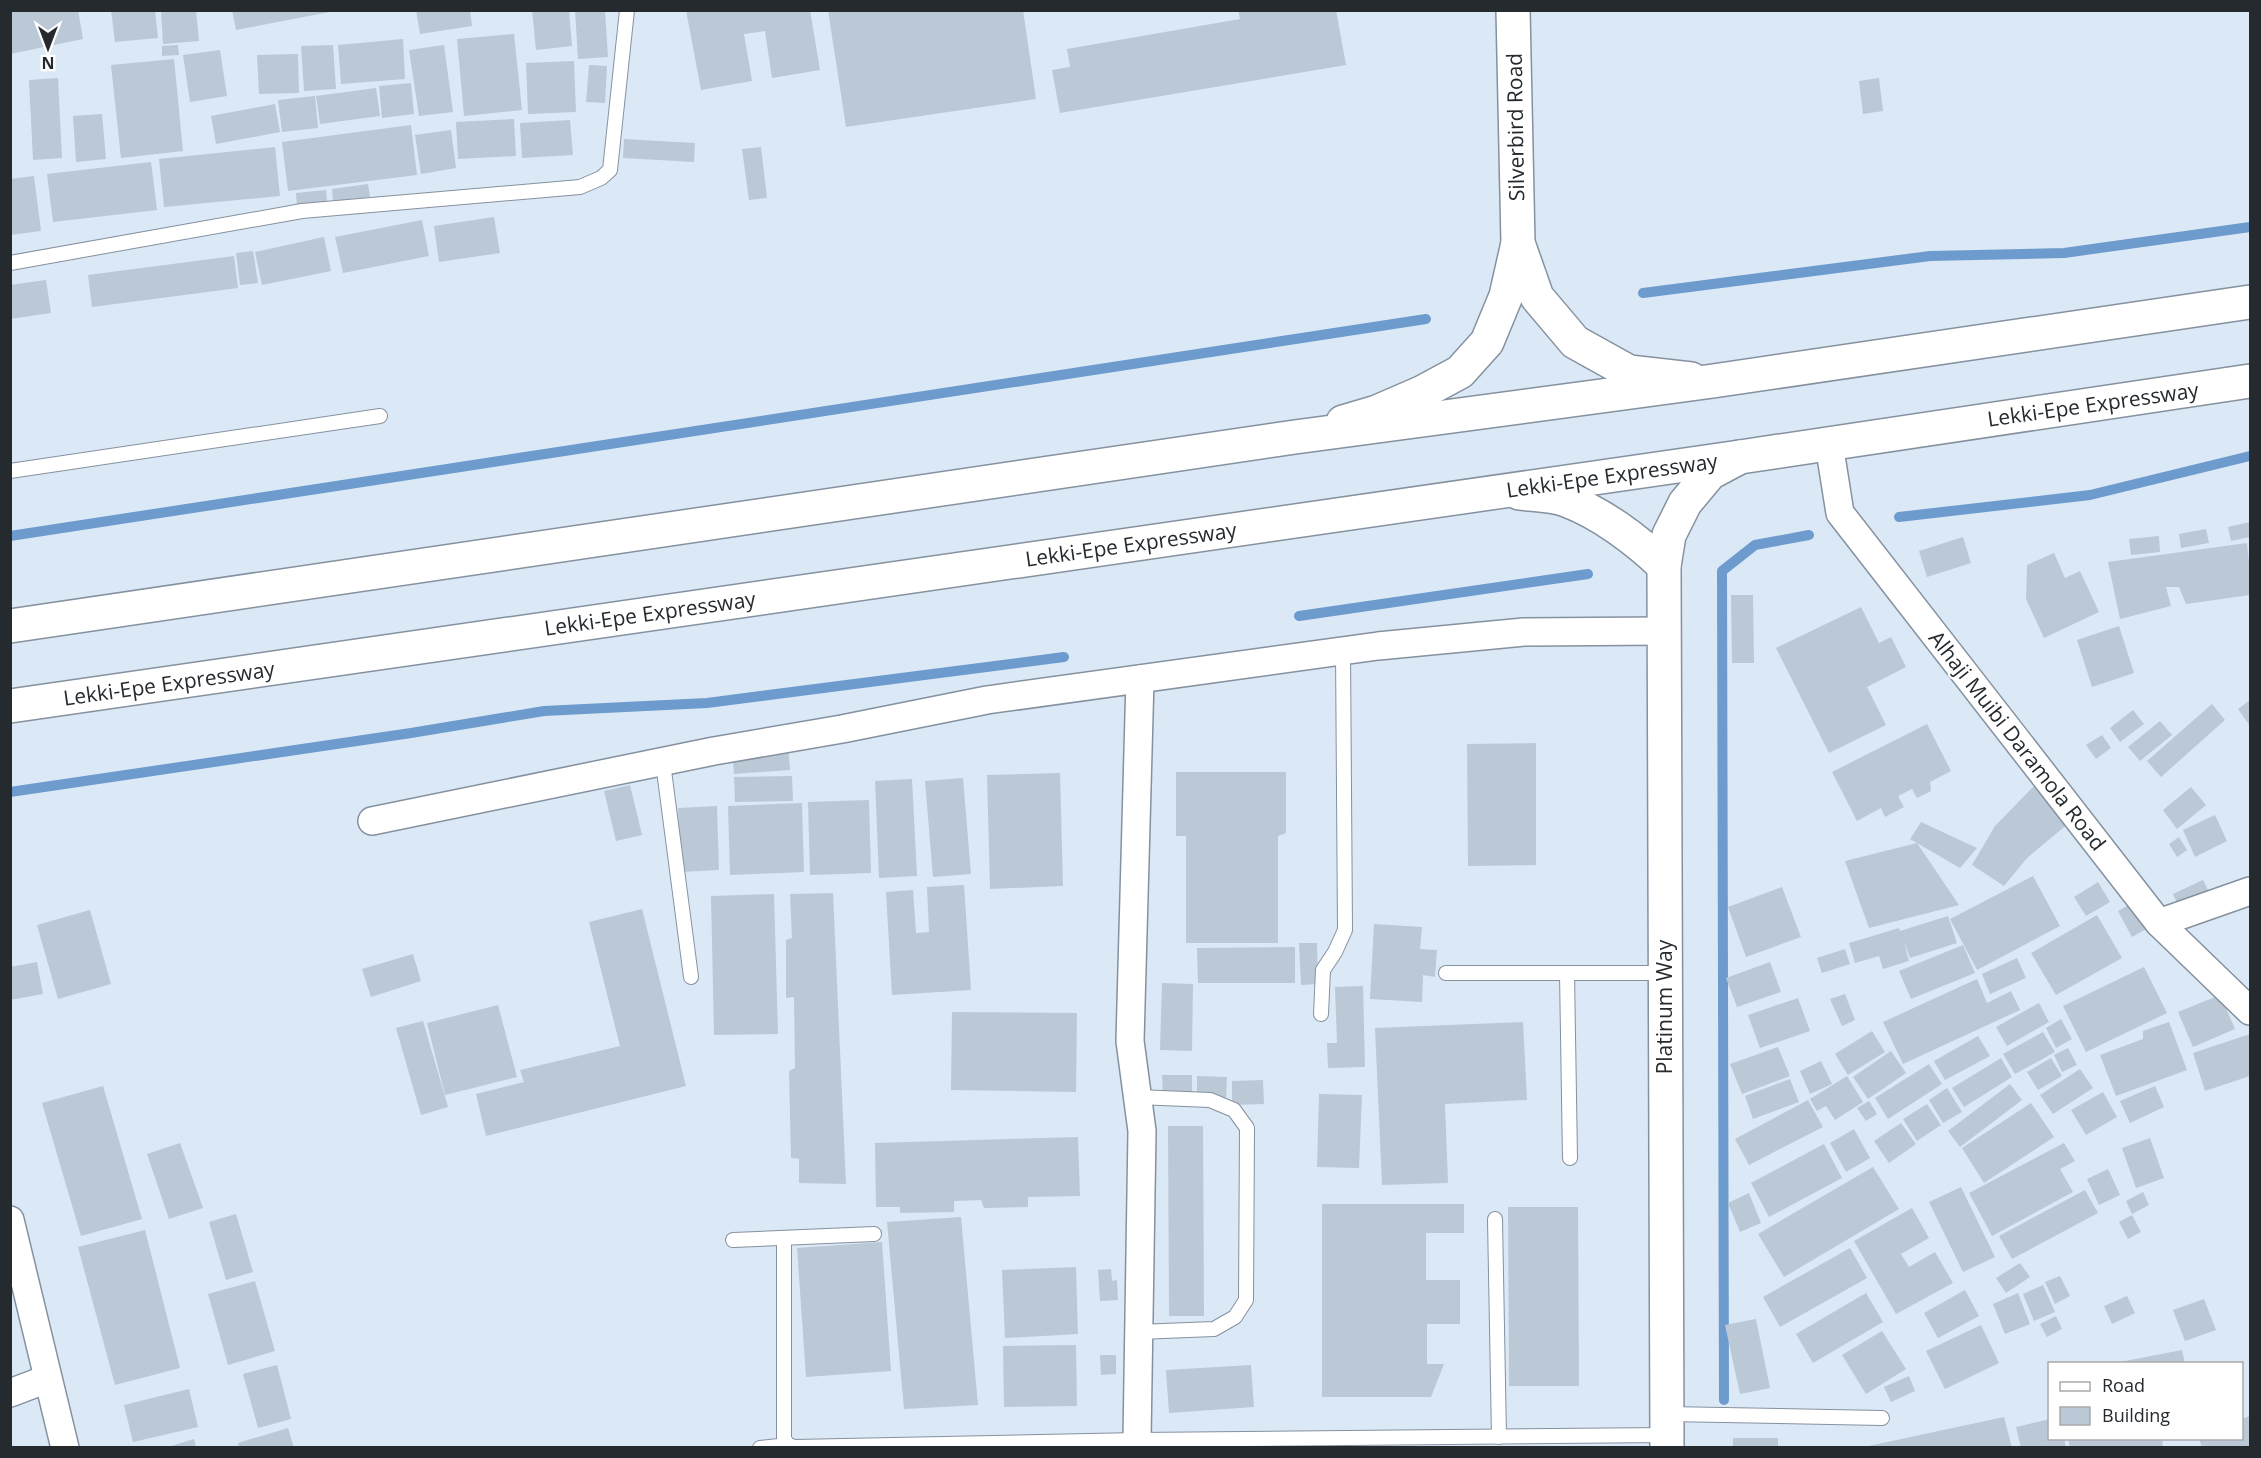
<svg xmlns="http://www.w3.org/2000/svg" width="2261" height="1458" font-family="'Open Sans',sans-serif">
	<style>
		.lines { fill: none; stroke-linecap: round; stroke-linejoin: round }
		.stream { stroke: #6d9bcd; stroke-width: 10 }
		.building { fill: #bbc8d6 }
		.service-casing { stroke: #85919f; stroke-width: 16 }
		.minor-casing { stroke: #85919f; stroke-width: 30 }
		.tertiary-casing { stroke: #85919f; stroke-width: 36 }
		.trunk-casing { stroke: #85919f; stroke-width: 36 }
		.service { stroke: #fff; stroke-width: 14 }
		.minor { stroke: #fff; stroke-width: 27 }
		.tertiary { stroke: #fff; stroke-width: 33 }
		.trunk { stroke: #fff; stroke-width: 33 }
		.labels { text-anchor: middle; stroke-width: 4.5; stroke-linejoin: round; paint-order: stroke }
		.street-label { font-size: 21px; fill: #252a2f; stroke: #fff }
	</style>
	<rect width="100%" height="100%" fill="#dbe8f6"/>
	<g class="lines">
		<g class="stream">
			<path d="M1643,293L1930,256L2064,253L2250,227"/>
			<path d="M1899,517L2090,495L2250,456"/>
			<path d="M10,536L1426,319"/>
			<path d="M1299,616L1588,574"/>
			<path d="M10,792L411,733L544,711L707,703L1064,657"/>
			<path d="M1724,1400L1722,571L1755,545L1809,535"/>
		</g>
	</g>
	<g class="building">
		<path d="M10,10H78L83,39L10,54Z"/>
		<path d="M111,10H155L158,38L115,42Z"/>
		<path d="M161,10H196L199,41L163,44Z"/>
		<path d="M232,10H330V12L236,30Z"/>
		<path d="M416,10H470L472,26L420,34Z"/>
		<path d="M532,10H569L572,46L536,50Z"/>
		<path d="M575,10H605L608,57L578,59Z"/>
		<path d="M686,10H810L820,70L772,78L765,31L744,34L752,81L701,90Z"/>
		<path d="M828,10H1023L1036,99L846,127Z"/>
		<path d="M1238,10H1336L1346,65L1060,113L1052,70L1070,67L1067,49L1240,19Z"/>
		<path d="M514,34L522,110L464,116L457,39Z"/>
		<path d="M403,39L405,79L341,84L338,45Z"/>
		<path d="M178,45L179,55L162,56V46Z"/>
		<path d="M333,45L336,89L304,91L301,46Z"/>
		<path d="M444,45L453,112L419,116L409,50Z"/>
		<path d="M220,50L227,96L190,102L183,55Z"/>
		<path d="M298,54L299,93L259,94L257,55Z"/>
		<path d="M174,59L183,151L121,158L111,65Z"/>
		<path d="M574,61L576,112L528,114L526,63Z"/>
		<path d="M589,65L607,66L605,103L586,102Z"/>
		<path d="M58,78L62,158L33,160L29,80Z"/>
		<path d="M1879,78L1883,111L1863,114L1859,81Z"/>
		<path d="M411,83L414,114L382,118L379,86Z"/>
		<path d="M376,88L380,116L320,124L316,96Z"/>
		<path d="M315,96L318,128L282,132L278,100Z"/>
		<path d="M275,104L280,132L216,144L211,116Z"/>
		<path d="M102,114L106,159L76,162L73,116Z"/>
		<path d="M514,119L516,156L458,159L456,122Z"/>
		<path d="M570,120L573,155L522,158L520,123Z"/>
		<path d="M411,125L417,175L288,191L282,142Z"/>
		<path d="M451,130L456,168L421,174L415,135Z"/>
		<path d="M624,139L695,143L694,162L623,158Z"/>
		<path d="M275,147L280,196L164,207L159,159Z"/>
		<path d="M761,147L767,198L749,200L742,149Z"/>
		<path d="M151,162L157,210L53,222L47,174Z"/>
		<path d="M34,176L41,231L10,235V179Z"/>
		<path d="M368,184L370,197L333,201L332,189Z"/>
		<path d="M326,190L327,204L297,207L296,193Z"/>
		<path d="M494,217L500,253L439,262L434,226Z"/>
		<path d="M422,220L429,256L343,273L335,237Z"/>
		<path d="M324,237L331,271L262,285L255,252Z"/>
		<path d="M253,251L258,283L240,285L236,253Z"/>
		<path d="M234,256L238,288L92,307L88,275Z"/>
		<path d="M46,280L51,313L10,319V285Z"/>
		<path d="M2250,522V537L2231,541L2228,527Z"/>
		<path d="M2206,529L2209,543L2181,548L2179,534Z"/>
		<path d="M2159,536L2160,552L2131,555L2129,539Z"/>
		<path d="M1963,537L1971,563L1927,577L1919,551Z"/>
		<path d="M2247,543L2250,571V595L2186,604L2179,587H2166L2171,606L2120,619L2108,562Z"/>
		<path d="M2054,553L2065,578L2080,571L2099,612L2044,638L2026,599L2027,565Z"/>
		<path d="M1731,595H1753L1754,663H1732Z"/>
		<path d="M1861,607L1879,643L1891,637L1906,667L1867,687L1886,725L1829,753L1776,648Z"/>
		<path d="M2119,626L2134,673L2092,687L2077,640Z"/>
		<path d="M2250,700V726L2238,709Z"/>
		<path d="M2212,704L2225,720L2161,777L2147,761Z"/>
		<path d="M2133,710L2144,724L2120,742L2110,728Z"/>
		<path d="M2160,721L2172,735L2140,761L2128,747Z"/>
		<path d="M1927,724L1951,771L1930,782L1931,791L1917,798L1912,789L1898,796L1904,807L1885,817L1881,808L1857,821L1832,772Z"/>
		<path d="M2102,735L2111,748L2096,759L2086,745Z"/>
		<path d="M1536,743V865L1468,866L1467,744Z"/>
		<path d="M788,745L790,770L734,774L732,750Z"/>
		<path d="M1176,772H1286V833L1278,836V943H1186V836H1176Z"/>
		<path d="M1060,773L1063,886L990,889L987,775Z"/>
		<path d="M792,776L793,801L735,802L734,777Z"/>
		<path d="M963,778L971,874L933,877L925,781Z"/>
		<path d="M912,779L917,876L879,878L875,781Z"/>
		<path d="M2037,783L2070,822L2027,858L2004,886L1972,865L1995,826Z"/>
		<path d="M630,785L642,835L616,841L604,791Z"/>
		<path d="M2191,787L2206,805L2177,829L2163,810Z"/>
		<path d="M869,800L871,873L810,875L808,802Z"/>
		<path d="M802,803L804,872L730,875L728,806Z"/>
		<path d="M717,806L719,870L681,872L678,808Z"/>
		<path d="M2215,815L2227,841L2195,857L2183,830Z"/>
		<path d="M1921,822L1977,848L1960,868L1910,839Z"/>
		<path d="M2179,837L2187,850L2177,857L2169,844Z"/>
		<path d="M1917,843L1959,905L1869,928L1845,861Z"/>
		<path d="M2033,876L2060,926L1977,970L1950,919Z"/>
		<path d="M2203,880L2211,896L2180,910L2173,894Z"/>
		<path d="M2098,882L2110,902L2086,916L2074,897Z"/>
		<path d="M964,885L971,990L892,995L886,892L913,890L916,933L929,932L927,887Z"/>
		<path d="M1782,887L1801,937L1746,957L1728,907Z"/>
		<path d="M833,893L846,1184L799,1183V1159L791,1158L789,1071L795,1068L794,997L786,998V940L792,938L790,894Z"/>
		<path d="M774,894L778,1034L714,1035L711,896Z"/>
		<path d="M2134,902L2148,928L2132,937L2118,911Z"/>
		<path d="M642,909L686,1086L486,1136L476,1094L524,1082L520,1070L620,1046L589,922Z"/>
		<path d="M90,910L111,984L58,999L37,925Z"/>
		<path d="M2097,915L2122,958L2056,995L2031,953Z"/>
		<path d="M1948,916L1957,943L1910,958L1904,942L1909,961L1883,969L1879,956L1855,963L1849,943L1899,928L1900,931Z"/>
		<path d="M1374,924L1422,927L1420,949L1437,950L1435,977L1423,975L1422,1002L1370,999Z"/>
		<path d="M1299,943H1317L1318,984L1301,985Z"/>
		<path d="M1963,945L1975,973L1911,999L1899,971Z"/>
		<path d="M1295,947V983H1198L1197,948Z"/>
		<path d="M1845,949L1850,964L1822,973L1817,958Z"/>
		<path d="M413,954L421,981L371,997L362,969Z"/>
		<path d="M2017,958L2026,978L1990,994L1982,974Z"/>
		<path d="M37,962L43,994L10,1000V967Z"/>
		<path d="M1770,962L1781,992L1737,1007L1726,978Z"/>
		<path d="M2144,967L2167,1013L2086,1052L2063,1006Z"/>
		<path d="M1977,979L1987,1003L2011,991L2020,1010L1903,1064L1883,1022Z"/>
		<path d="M1162,983L1193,984L1192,1051L1160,1050Z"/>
		<path d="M1363,986L1365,1067L1328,1068L1327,1043H1337L1335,987Z"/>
		<path d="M1845,994L1855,1020L1842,1026L1830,999Z"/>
		<path d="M2220,995L2235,1029L2193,1047L2178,1012Z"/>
		<path d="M1798,998L1810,1031L1760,1048L1748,1015Z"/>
		<path d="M2039,1003L2049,1022L2007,1046L1996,1027Z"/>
		<path d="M498,1005L517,1077L445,1095L427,1023Z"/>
		<path d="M952,1012L1077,1013L1076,1092L951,1090Z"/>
		<path d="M2061,1019L2072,1039L2056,1048L2046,1028Z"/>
		<path d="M423,1021L448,1107L421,1115L396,1028Z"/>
		<path d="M1523,1022L1527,1100L1445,1104L1448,1183L1382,1185L1375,1028Z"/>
		<path d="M2169,1022L2187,1070L2116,1096L2100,1055L2143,1039V1031Z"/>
		<path d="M1872,1031L1885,1052L1848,1075L1835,1054Z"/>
		<path d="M2043,1032L2055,1052L2015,1074L2003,1054Z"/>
		<path d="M2250,1034V1076L2205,1091L2193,1053Z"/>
		<path d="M1978,1036L1990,1056L1945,1080L1934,1061Z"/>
		<path d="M1778,1047L1790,1076L1742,1094L1730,1064Z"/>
		<path d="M2068,1048L2077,1065L2062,1072L2054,1055Z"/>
		<path d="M1891,1051L1906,1073L1868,1099L1853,1077Z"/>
		<path d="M2001,1058L2012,1077L1964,1107L1952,1088Z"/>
		<path d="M2051,1058L2062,1076L2038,1090L2027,1072Z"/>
		<path d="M1821,1061L1832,1084L1810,1094L1800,1071Z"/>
		<path d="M1929,1064L1942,1084L1888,1119L1875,1098Z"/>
		<path d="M2080,1069L2093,1088L2053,1114L2040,1095Z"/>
		<path d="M1162,1075H1192V1095H1163Z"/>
		<path d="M1197,1076L1227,1077L1226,1098L1197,1096Z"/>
		<path d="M1847,1076L1863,1102L1835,1120L1826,1106L1817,1111L1810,1099Z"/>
		<path d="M1790,1079L1799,1102L1753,1119L1745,1096Z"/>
		<path d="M1263,1080L1264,1104L1232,1105V1081Z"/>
		<path d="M2010,1084L2022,1100L1960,1147L1948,1131Z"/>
		<path d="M103,1086L142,1219L81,1236L42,1103Z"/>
		<path d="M2155,1086L2164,1107L2130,1123L2120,1101Z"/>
		<path d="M1947,1088L1962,1112L1943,1123L1929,1100Z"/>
		<path d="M2103,1092L2117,1117L2086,1135L2071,1110Z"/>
		<path d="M1319,1094L1362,1095L1359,1168L1317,1167Z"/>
		<path d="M1808,1100L1823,1127L1749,1165L1735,1139Z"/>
		<path d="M1869,1101L1877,1114L1866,1121L1857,1108Z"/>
		<path d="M2031,1103L2054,1137L1984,1183L1962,1148Z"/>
		<path d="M1927,1104L1941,1125L1917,1141L1903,1119Z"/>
		<path d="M1901,1123L1916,1144L1889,1163L1874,1141Z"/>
		<path d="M1168,1126H1203L1204,1316H1169Z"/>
		<path d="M1854,1129L1870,1158L1846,1172L1830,1143Z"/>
		<path d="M1078,1137L1080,1196L1028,1197V1207L984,1208L981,1200L954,1201V1212L900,1213V1207H876L875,1143Z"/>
		<path d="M2150,1138L2164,1178L2136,1188L2122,1148Z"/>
		<path d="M180,1143L203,1208L169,1219L147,1154Z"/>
		<path d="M2064,1143L2075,1161L2060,1169L2073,1192L1992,1236L1969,1193Z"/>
		<path d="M1824,1144L1842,1178L1769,1217L1751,1183Z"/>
		<path d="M1873,1167L1899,1209L1784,1277L1758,1234Z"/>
		<path d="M2108,1169L2120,1195L2099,1205L2087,1179Z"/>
		<path d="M1961,1187L1995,1257L1963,1272L1929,1202Z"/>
		<path d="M2085,1190L2098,1213L2012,1259L1999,1236Z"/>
		<path d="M2143,1192L2149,1205L2132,1214L2126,1201Z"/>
		<path d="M1749,1193L1761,1223L1740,1232L1728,1203Z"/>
		<path d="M1322,1204H1464V1233H1426V1280H1460V1324H1427V1364H1444L1431,1397H1322Z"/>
		<path d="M1508,1207H1578L1579,1386H1509Z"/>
		<path d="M1912,1208L1929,1238L1901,1254L1909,1267L1935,1252L1953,1283L1896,1314L1854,1241Z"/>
		<path d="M236,1214L253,1272L226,1280L209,1222Z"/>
		<path d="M2132,1215L2141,1232L2128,1239L2119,1222Z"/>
		<path d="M961,1217L978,1405L904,1409L887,1222Z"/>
		<path d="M145,1230L180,1368L115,1385L78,1247Z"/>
		<path d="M882,1242L891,1371L806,1377L797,1248Z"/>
		<path d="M1850,1248L1867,1278L1780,1327L1763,1297Z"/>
		<path d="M2020,1263L2030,1277L2006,1293L1996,1278Z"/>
		<path d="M1076,1267L1078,1334L1005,1338L1002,1270Z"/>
		<path d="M1111,1269L1112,1281L1117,1280L1118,1300L1100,1301L1098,1270Z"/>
		<path d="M2060,1276L2070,1296L2055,1304L2045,1282Z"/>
		<path d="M255,1281L275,1351L228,1365L208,1294Z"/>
		<path d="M2043,1285L2055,1312L2034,1321L2023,1294Z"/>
		<path d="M1965,1290L1979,1316L1938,1338L1924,1313Z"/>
		<path d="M1866,1293L1883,1322L1813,1363L1796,1334Z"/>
		<path d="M2018,1293L2030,1324L2005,1334L1993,1304Z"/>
		<path d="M2127,1296L2135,1313L2112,1324L2104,1306Z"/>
		<path d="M2204,1299L2216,1330L2185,1341L2173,1310Z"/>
		<path d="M2056,1316L2062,1329L2047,1337L2040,1324Z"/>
		<path d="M1756,1319L1770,1388L1740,1394L1725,1325Z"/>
		<path d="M1981,1325L1999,1363L1945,1389L1926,1351Z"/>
		<path d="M1882,1331L1906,1369L1866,1394L1842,1355Z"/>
		<path d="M1076,1345L1077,1406L1004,1407L1003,1346Z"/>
		<path d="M2182,1350L2185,1364H2120V1362Z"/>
		<path d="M1100,1355H1116V1374L1101,1375Z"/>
		<path d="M277,1365L291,1419L258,1428L243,1374Z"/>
		<path d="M1251,1365L1254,1407L1169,1413L1166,1370Z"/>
		<path d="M1909,1376L1915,1391L1891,1402L1884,1387Z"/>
		<path d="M189,1389L198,1427L133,1442L124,1405Z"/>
		<path d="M2250,1416V1448H2202L2199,1438H2242V1419Z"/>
		<path d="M2004,1417L2012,1448H1864V1447Z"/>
		<path d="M2050,1419V1438H2064L2066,1448H2021L2016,1427Z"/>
		<path d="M288,1428L294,1448H239L238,1443Z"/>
		<rect x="1733" y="1438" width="45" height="10"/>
		<path d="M2068,1438H2162L2163,1448H2070Z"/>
		<path d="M194,1439L196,1448H168V1447Z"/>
	</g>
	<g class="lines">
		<g class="service-casing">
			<g id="service">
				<path d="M10,263L302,211L580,187L601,178L610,170L627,10"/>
				<path d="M10,471L380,416"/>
				<path d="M663,763L691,977"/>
				<path d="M1446,973H1665"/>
				<path d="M1567,973L1570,1158"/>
				<path d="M1321,1014L1323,970L1335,952L1345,930L1343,650"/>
				<path d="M1137,1097L1210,1100L1234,1110L1247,1128L1246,1300L1235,1317L1214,1329L1138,1332"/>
				<path d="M1495,1219L1499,1437"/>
				<path d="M784,1238V1439L788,1445L795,1447L1137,1440L1667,1435"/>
				<path d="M733,1240L874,1234"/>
				<path d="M1667,1414L1882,1418"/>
				<path d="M760,1448L788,1445"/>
			</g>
		</g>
		<g class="minor-casing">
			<g id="minor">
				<path d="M1829,444L1840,513L2159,923L2250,1011"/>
				<path d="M372,821L714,751L842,729L987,700L1378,646L1524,632L1664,631"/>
				<path d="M2159,923L2250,891"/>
				<path d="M10,1220L65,1448"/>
				<path d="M10,1393L47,1379"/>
				<path d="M1137,1440L1142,1131L1130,1041L1140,679"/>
			</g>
		</g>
		<g class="tertiary-casing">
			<g id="tertiary">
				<path d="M1518,243L1537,297L1575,342L1629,372L1691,379"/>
				<path d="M1343,422L1377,412L1421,393L1460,372L1487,342L1506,296L1518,243L1513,10"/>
				<path d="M1519,493C1534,495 1552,495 1566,500C1601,513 1637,540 1664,566"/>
				<path d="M1667,1448L1664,566L1669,535L1685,503L1710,473L1740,457"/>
			</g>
		</g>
		<g class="trunk-casing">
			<g id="trunk">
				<path d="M10,626L1295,437L1713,381L2250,302"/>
				<path d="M10,706L1740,457L2250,381"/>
			</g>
		</g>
		<use href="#service" class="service"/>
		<use href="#minor" class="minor"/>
		<use href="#tertiary" class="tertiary"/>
		<use href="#trunk" class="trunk"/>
	</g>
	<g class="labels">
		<g class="street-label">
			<text transform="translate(1516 127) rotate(-91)" y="7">Silverbird Road</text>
			<text transform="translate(2093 405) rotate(-8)" y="7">Lekki-Epe Expressway</text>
			<text transform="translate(1612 476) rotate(-8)" y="7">Lekki-Epe Expressway</text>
			<text transform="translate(1131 545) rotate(-8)" y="7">Lekki-Epe Expressway</text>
			<text transform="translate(650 614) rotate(-8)" y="7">Lekki-Epe Expressway</text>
			<text transform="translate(169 684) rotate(-8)" y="7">Lekki-Epe Expressway</text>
			<text transform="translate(2017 741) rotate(52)" y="7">Alhaji Muibi Daramola Road</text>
			<text transform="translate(1665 1007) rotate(-90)" y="7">Platinum Way</text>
		</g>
	</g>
	<rect width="2261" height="1458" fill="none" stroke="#252a2f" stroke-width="24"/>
	<rect x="2048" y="1362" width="195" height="78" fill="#ffffff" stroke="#a8aaac" stroke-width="1.5"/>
	<rect x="2060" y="1382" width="30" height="9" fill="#ffffff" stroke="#a8aaac" stroke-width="1.5"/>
	<text x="2102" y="1392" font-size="18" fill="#252a2f">Road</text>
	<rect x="2060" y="1407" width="30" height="18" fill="#bbc8d6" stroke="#a8aaac" stroke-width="1.5"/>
	<text x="2102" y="1422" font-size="18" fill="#252a2f">Building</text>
	<g transform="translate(48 48) rotate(180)" stroke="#ffffff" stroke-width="4.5" paint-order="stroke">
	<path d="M0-4.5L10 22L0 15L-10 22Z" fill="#252a2f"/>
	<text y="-9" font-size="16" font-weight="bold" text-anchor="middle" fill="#252a2f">N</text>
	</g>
</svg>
